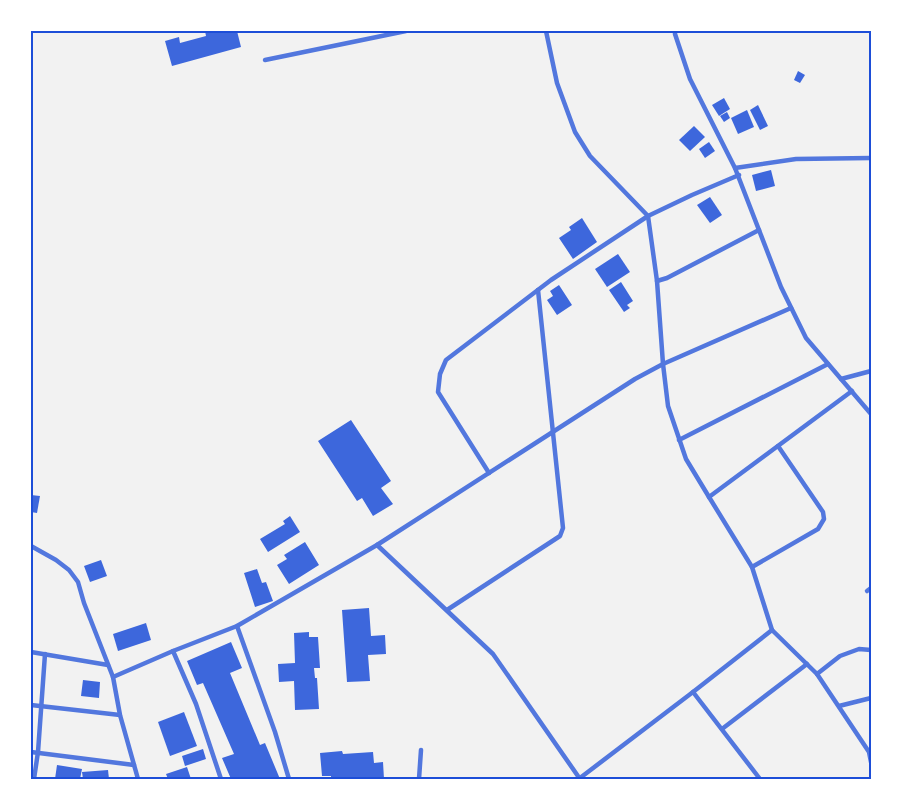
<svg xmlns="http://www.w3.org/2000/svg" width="902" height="810" font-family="'Asap Condensed',sans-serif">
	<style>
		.building { fill: #3d67dc }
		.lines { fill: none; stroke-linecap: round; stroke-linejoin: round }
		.minor { stroke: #5277de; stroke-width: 4.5 }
		.neatline { fill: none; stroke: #1d4ed8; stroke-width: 2 }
	</style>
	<rect width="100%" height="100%" fill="#f2f2f2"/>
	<g class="building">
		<path d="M205,31H237L241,47L172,66L165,41L179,37L180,43L206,36Z"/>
		<path d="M798,71L805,75L800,83L794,80Z"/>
		<path d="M724,98L730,109L719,116L712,105Z"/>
		<path d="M758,105L768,126L760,130L750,110Z"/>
		<path d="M747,110L754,127L738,134L731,118Z"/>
		<path d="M727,112L730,118L724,122L720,116Z"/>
		<path d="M694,126L705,137L690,151L679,140Z"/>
		<path d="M709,142L715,151L705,158L699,149Z"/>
		<path d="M771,170L775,186L756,191L752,175Z"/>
		<path d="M710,197L722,215L710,223L697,205Z"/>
		<path d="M582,218L597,242L573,259L559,238L571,230L569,227Z"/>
		<path d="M618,254L630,272L607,287L595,269Z"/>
		<path d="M621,282L633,301L627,305L630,308L624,312L609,290Z"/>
		<path d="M559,285L572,305L557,315L547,300L553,296L550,291Z"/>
		<path d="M351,420L391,481L381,488L393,504L373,516L362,498L357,501L318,441Z"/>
		<path d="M31,495L40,496L37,513L31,512Z"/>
		<path d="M290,516L300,532L268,552L260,539L285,524L283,521Z"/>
		<path d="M305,542L319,565L289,584L277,565L287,559L284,555Z"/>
		<path d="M101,560L107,576L90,582L84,566Z"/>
		<path d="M257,569L262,583L266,582L273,601L255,607L244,573Z"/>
		<path d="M369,608L371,636L385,635L386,654L368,655L370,681L347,682L342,610Z"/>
		<path d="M146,623L151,640L118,651L113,634Z"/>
		<path d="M309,632V637H318L320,668H314L315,678H317L319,709L295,710L294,681L279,682L278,664L295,663L294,633Z"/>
		<path d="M231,642L242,668L230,673L260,745L265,743L280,779H231L222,758L234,754L203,683L197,685L187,661Z"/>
		<path d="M83,680L100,682L99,698L81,696Z"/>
		<path d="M184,712L197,746L170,756L158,722Z"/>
		<path d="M203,749L206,759L185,766L182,756Z"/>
		<path d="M342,751L343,754L373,752L374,763L383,762L384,779H331V776H322L320,753Z"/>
		<path d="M57,765L82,769L80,779H55Z"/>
		<path d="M187,767L191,779H168L166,774Z"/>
		<path d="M108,770L109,779H83L82,772Z"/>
	</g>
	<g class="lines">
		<g class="minor">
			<path d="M546,31L557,83L575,132L590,156L648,216L657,281L663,364L668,406L686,459L709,497"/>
			<path d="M675,31V34L690,79L735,168L781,287L806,338L871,414"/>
			<path d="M265,60L406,31"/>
			<path d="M735,168L796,159L871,158"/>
			<path d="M657,281L667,278L759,230"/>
			<path d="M841,379L871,371"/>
			<path d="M852,391L709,497L752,567L772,630L817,674L869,752L871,762"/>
			<path d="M679,440L828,364"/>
			<path d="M489,473L438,392L440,374L446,360L551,280L648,216L692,195L739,175"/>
			<path d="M377,545L493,654L580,779"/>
			<path d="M31,546L56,560L69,570L78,582L84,603L113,677L120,715L138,779"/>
			<path d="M752,567L818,529L824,519L823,512L778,446"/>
			<path d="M867,591L871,588"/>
			<path d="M447,610L560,536L563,528L538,290"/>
			<path d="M237,626L275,732L289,779"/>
			<path d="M173,651L196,704L221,779"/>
			<path d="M31,652L108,665"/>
			<path d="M817,674L840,656L859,649L871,650"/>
			<path d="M113,677L173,651L237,626L377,545L635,379L663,364L791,308"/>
			<path d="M31,705L120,715"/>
			<path d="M839,706L871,698"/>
			<path d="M722,729L807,664"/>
			<path d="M31,752L134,765"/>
			<path d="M580,778L693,692"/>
			<path d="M34,779L38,752L45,654"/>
			<path d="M419,779L421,750"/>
			<path d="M760,779L693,692L772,630"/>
		</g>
	</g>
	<rect width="902" height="810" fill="none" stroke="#ffffff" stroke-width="65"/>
	<rect x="32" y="32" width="838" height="746" class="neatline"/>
</svg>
